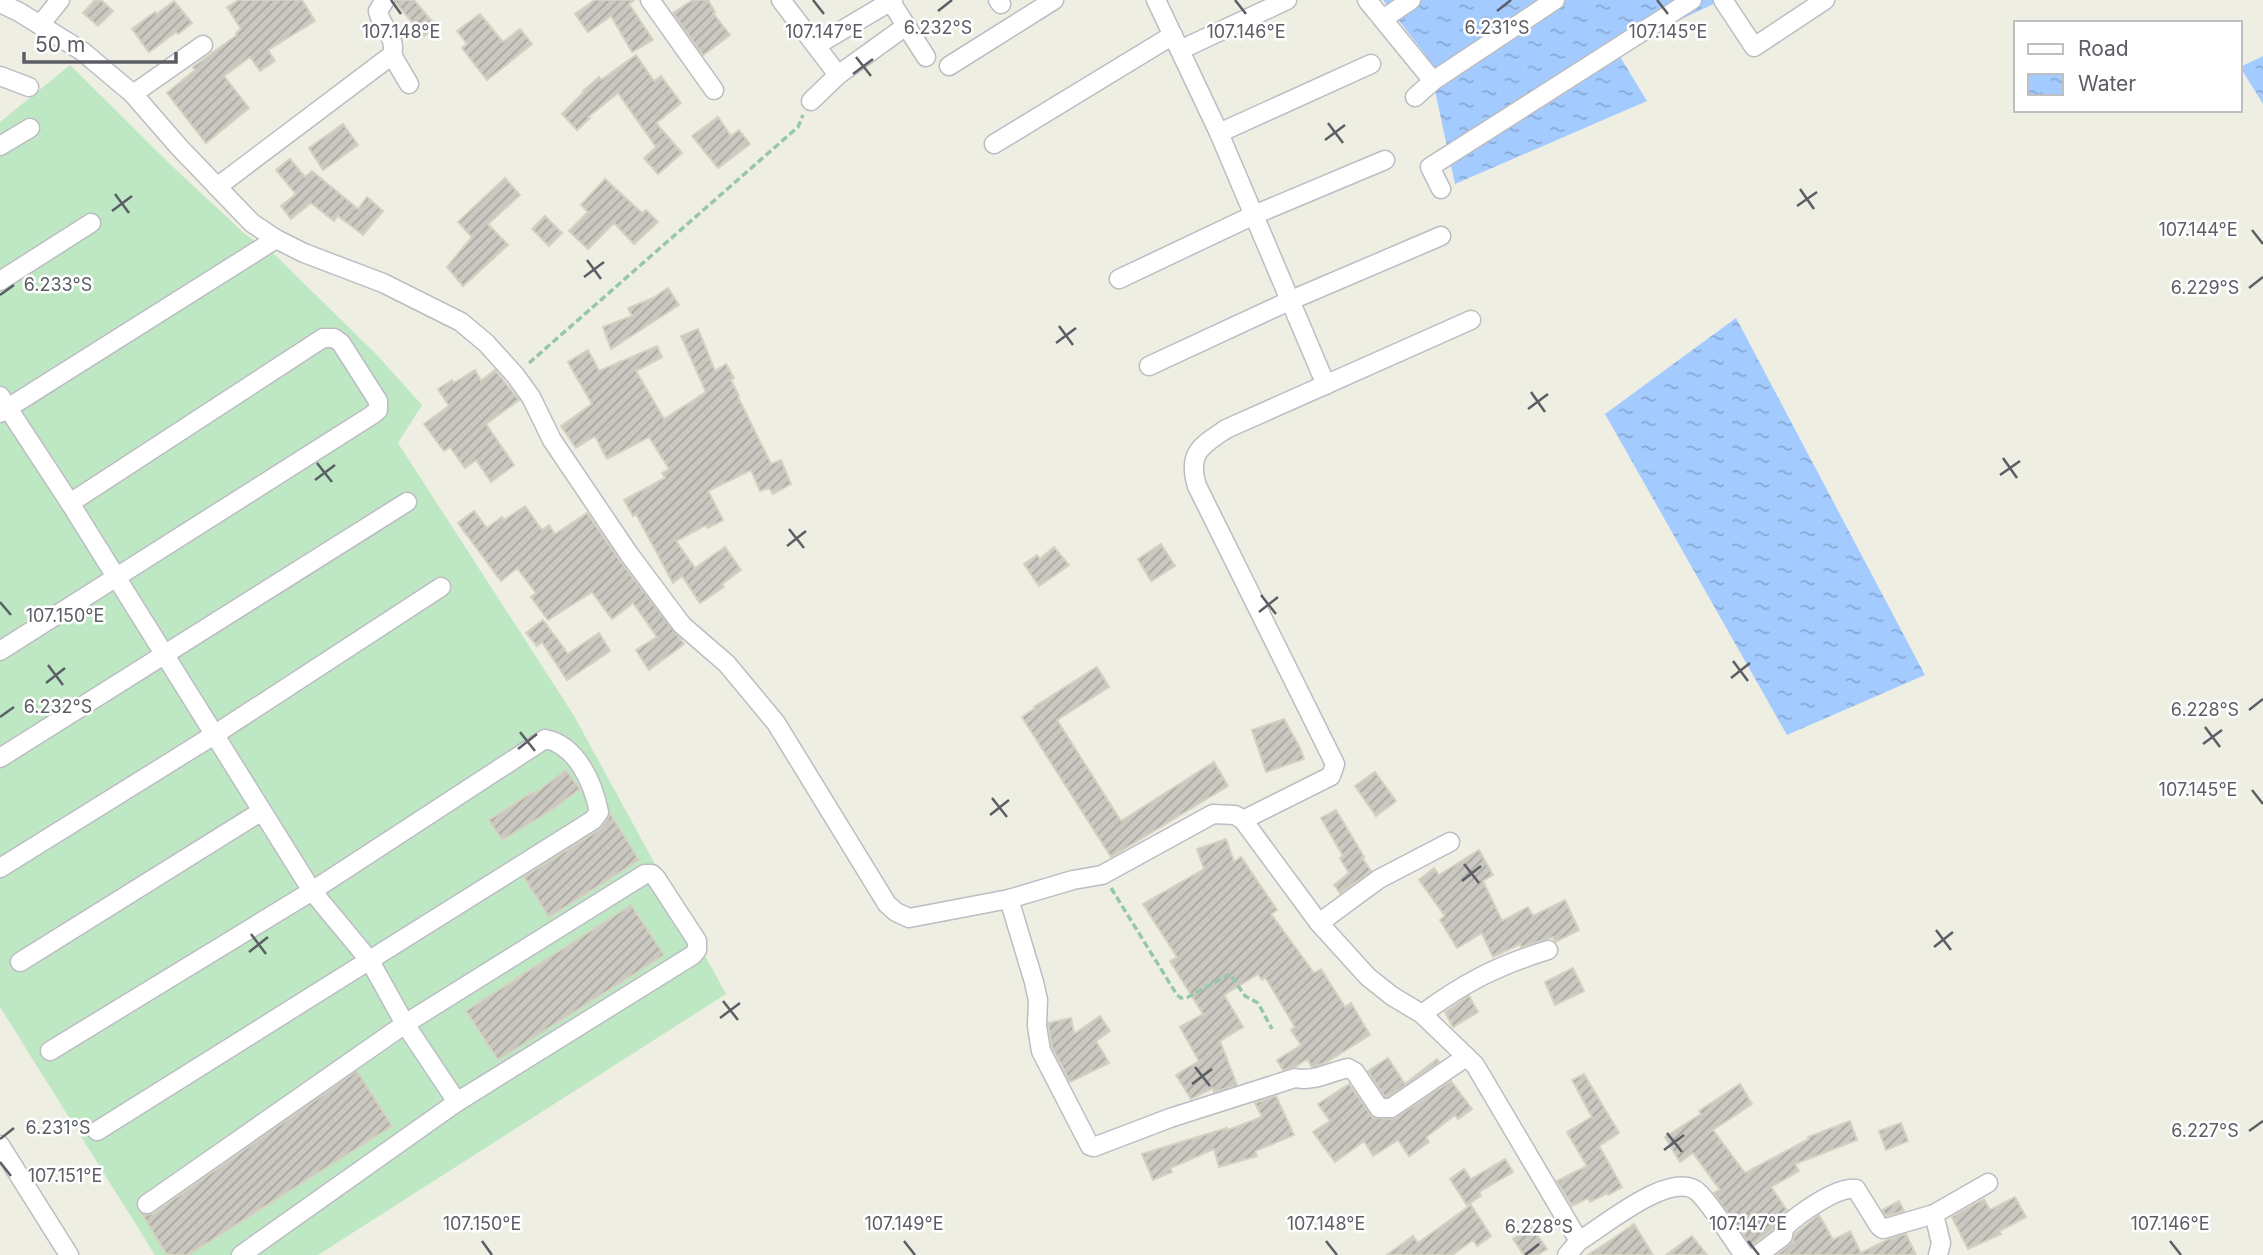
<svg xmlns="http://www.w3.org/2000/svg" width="2263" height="1255" font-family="Inter,sans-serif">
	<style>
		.grass { fill: #bee8c4 }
		.water { fill: url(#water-ripples) }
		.building { fill: url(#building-hatch); stroke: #d4d1c1; stroke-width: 2 }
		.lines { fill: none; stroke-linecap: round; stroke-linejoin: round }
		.street-casing { stroke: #bbbdc3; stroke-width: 21 }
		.path { stroke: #96c7aa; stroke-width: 3.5; stroke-dasharray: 7 3.5; stroke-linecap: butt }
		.street { stroke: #fff; stroke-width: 18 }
		.ticks { fill: none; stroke: #5b5e65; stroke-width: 2.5 }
		.ticks-label { font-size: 18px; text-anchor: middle; fill: #5b5e65; stroke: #fff; stroke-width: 5; stroke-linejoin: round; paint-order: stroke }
	</style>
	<defs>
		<pattern id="water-ripples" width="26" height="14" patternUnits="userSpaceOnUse" patternTransform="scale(1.75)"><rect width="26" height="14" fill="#a3cbff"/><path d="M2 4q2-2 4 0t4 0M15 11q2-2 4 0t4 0" fill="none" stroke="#88a8d2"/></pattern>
		<pattern id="building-hatch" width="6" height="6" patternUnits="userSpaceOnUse" patternTransform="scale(1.75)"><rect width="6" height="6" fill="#cac8c0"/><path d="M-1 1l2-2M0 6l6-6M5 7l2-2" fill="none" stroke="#a7a6a0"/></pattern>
	</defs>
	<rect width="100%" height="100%" fill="#efeee3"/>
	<path class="grass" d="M70,65L171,165L245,234L275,255L376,354L422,405L398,443L573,714L726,994L318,1255H155L0,1007V122Z"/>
	<g class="water">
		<path d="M1383,0H1722L1616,50L1647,101L1455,184L1428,58Z"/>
		<path d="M2263,56V104L2240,67Z"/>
		<path d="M1736,318L1925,675L1787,735L1605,414Z"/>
	</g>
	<g class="building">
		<path d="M95,0H101L113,11L98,26L83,13Z"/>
		<path d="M239,0H302L315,21L268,50L275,61L260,71L250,57L224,76L249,108L206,143L167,93L195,70L193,67L237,35L236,33L241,29L227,7Z"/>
		<path d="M396,0H414L436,26L424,36L396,3Z"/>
		<path d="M595,0H634L629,4L653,40L632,52L611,16L588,32L575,14Z"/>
		<path d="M693,0H708L715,12L713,13L730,35L703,55L673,13Z"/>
		<path d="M174,1L192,23L178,34L176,32L149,52L132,29L155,12L157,14Z"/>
		<path d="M480,14L503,42L520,29L532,44L487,80L462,48L467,44L457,31Z"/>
		<path d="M636,55L654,81L661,76L681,103L656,123L682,153L658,174L644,158L656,147L618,93L588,117L590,118L577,130L562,114L584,92L583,91L599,77L601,80Z"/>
		<path d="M718,117L731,136L739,130L750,144L718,168L692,136Z"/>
		<path d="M343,124L358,145L323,170L309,148Z"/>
		<path d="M290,159L305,177L312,171L358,209L367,197L383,211L363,235L338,216L334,221L311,203L291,219L281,206L296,194L276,170Z"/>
		<path d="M505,178L520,195L488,224L508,245L463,286L447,267L472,237L458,222Z"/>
		<path d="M605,179L642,213L646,210L658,222L634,244L614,223L588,249L569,231L588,212L581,205Z"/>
		<path d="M545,216L562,233L549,246L532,229Z"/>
		<path d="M668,288L679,305L611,349L603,327L632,316L628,308L653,298Z"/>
		<path d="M698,329L715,371L726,364L734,378L731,380L739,396L738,397L771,464L781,460L791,484L773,494L769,488L760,491L751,470L708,491L723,520L708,528L706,525L676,541L695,568L725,547L741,570L722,584L724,587L700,603L682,576L673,583L636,514L633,516L624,500L665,478L662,473L669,469L649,437L607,459L595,436L576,448L561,426L592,404L568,362L588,350L599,371L657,346L662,357L636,371L664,419L706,392L681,336Z"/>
		<path d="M475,370L481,381L495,370L519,400L486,424L514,465L491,482L476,460L465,468L450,447L444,451L424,424L449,406L438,389L452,380L454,383Z"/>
		<path d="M525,506L542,530L549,525L555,534L587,513L620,561L684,644L649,670L636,650L657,637L633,603L612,619L592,592L548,620L531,597L536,593L517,568L501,581L458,523L474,511L487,528L502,517L504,520Z"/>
		<path d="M1161,544L1175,566L1151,581L1138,559Z"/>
		<path d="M1054,547L1069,565L1039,586L1024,564L1037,555L1040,559Z"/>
		<path d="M543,620L568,654L599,633L610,651L567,680L542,642L537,646L526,633Z"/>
		<path d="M1097,667L1109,687L1057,720L1121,821L1214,762L1228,786L1111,857L1022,717L1035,708L1034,707Z"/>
		<path d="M1284,719L1300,748L1304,759L1266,772L1252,730Z"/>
		<path d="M566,770L580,789L550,811L502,840L489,820L533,792L534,794Z"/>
		<path d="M1375,772L1396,801L1376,816L1355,786Z"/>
		<path d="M1336,810L1364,857L1362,858L1371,871L1340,893L1334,885L1349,873L1340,858L1343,856L1321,818Z"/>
		<path d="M610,813L639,860L549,917L524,877L599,830L608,819Z"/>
		<path d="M1226,839L1234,862L1241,857L1277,910L1271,914L1314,973L1321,969L1345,1007L1351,1003L1370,1035L1325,1063L1312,1067L1307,1059L1295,1067L1283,1070L1277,1060L1301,1045L1291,1030L1295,1027L1265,977L1262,980L1258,974L1224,995L1243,1027L1220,1041L1237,1085L1214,1092L1213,1088L1191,1099L1176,1075L1199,1061L1180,1027L1203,1014L1170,961L1177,957L1143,904L1204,869L1197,849Z"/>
		<path d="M1479,850L1493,875L1483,881L1502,921L1528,907L1533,916L1565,900L1579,930L1555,942L1553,937L1521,947L1520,944L1493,957L1482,933L1457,948L1440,920L1445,916L1419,880L1434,868L1439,875Z"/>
		<path d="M631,905L664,955L498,1060L466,1011Z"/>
		<path d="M1573,968L1584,991L1555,1005L1545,982Z"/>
		<path d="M1469,996L1478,1012L1453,1027L1445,1012Z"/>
		<path d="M1100,1016L1110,1031L1096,1041L1109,1063L1070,1082L1052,1047L1048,1023L1071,1018L1074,1034Z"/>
		<path d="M1388,1058L1405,1084L1437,1059L1439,1062L1388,1097H1385L1368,1071Z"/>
		<path d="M357,1071L392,1126L188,1255H167L142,1214L147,1215L154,1213Z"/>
		<path d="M1584,1074L1619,1133L1599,1146L1622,1187L1608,1195L1607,1193L1590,1202L1588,1198L1572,1206L1557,1181L1587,1166L1567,1132L1592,1117L1572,1080Z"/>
		<path d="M1451,1081L1472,1109L1458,1119L1455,1115L1426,1137L1429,1142L1409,1156L1398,1140L1373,1156L1364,1141L1335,1162L1313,1132L1330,1121L1318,1104L1349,1084L1373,1118L1391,1119L1397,1117Z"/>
		<path d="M1740,1084L1752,1104L1713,1130L1745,1173L1809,1139L1808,1137L1850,1121L1857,1140L1795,1164L1799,1171L1771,1187L1787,1210L1776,1220L1772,1230L1751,1246L1714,1193L1720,1190L1693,1153L1680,1162L1665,1137L1701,1114L1699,1111Z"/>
		<path d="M1276,1096L1294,1135L1255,1151L1257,1156L1219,1167L1214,1149L1170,1168L1172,1172L1153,1180L1142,1154L1227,1128L1228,1130L1262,1117L1255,1103Z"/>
		<path d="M1901,1123L1908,1141L1886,1150L1879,1131Z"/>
		<path d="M1505,1159L1513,1172L1479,1192L1481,1196L1467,1205L1450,1179L1464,1169L1471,1179Z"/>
		<path d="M2015,1197L2026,1217L1999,1231L2001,1234L1968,1249L1952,1217L1984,1199L1990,1210Z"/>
		<path d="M1899,1201L1904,1211L1886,1216L1882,1210Z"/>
		<path d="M1471,1205L1491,1236L1477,1246L1473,1240L1452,1255H1387L1413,1236L1418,1243Z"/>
		<path d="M1819,1215L1833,1240L1850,1231L1861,1253L1889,1239L1906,1234L1916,1255H1777L1793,1242L1795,1234Z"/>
		<path d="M1634,1224L1653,1255H1588L1614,1238Z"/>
		<path d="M1531,1226L1547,1249L1537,1255H1524L1513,1239Z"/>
		<path d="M1692,1236L1707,1255H1666Z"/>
	</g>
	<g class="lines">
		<g class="street-casing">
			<g id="street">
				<path d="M650,0L714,90"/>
				<path d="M781,0L838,75"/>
				<path d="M998,0L1001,4"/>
				<path d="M1156,0L1219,133L1326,385"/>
				<path d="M1367,0L1433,81"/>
				<path d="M1723,0L1754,47L1825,0"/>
				<path d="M891,2L926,57"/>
				<path d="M0,3L19,12L82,51L133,94L179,147L252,223L276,239L304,253L383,283L461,322L486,343L515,375L531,397L552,440L629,554L682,625L727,664L776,723L887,904L896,912L909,918L1009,899L1073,880L1102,875L1213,814L1235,815L1243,820L1319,923L1368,977L1392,996L1422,1014L1475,1065L1579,1241C1603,1227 1673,1167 1699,1193C1715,1210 1730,1236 1744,1255"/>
				<path d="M1383,19L1411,0"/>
				<path d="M40,25L60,0"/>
				<path d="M817,45L893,0"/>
				<path d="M1180,50L1287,0"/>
				<path d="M392,55L409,84"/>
				<path d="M949,66L1054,0"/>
				<path d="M0,76L29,87"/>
				<path d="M133,94L203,45"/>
				<path d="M1415,97L1433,81L1555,0"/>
				<path d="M811,101L838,75L906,26"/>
				<path d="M1219,133L1371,64"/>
				<path d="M994,144L1173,35"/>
				<path d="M0,146L30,128"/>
				<path d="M217,187L392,55C397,36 381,28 378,11L385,0"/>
				<path d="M1441,189L1430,167L1692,0"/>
				<path d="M1119,279L1254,215L1385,160"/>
				<path d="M0,281L91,223"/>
				<path d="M1149,366L1289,301L1441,236"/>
				<path d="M0,396L70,503L312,891L370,961L405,1024L457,1102"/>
				<path d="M0,413L276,239"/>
				<path d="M0,651L372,415L378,410V401L341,343L334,338H323L70,503"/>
				<path d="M0,758L407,502"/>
				<path d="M1243,820L1331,776L1335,764L1197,486C1187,453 1201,446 1226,429L1471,320"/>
				<path d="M0,868L214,735L441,587"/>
				<path d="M1009,899L1034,982L1038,1000L1037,1026L1041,1051L1090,1146L1094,1147L1170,1118L1295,1078C1314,1082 1330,1072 1348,1068L1355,1072L1379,1108H1391L1466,1057"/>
				<path d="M1319,923L1379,879L1450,842"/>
				<path d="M20,962L262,811"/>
				<path d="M1422,1014C1465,982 1497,966 1548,950"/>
				<path d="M50,1051L312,891L545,739C577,745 593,783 599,812L593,820L97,1131"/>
				<path d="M0,1145L69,1255"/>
				<path d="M147,1204L405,1024L645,874H652L656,878L697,941V950L693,955L457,1102L241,1255"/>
				<path d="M1934,1214L1941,1243L1938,1255"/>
				<path d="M1567,1255L1579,1241"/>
				<path d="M1758,1255L1783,1236L1784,1228C1797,1215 1837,1186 1856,1189L1879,1226L1883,1229L1934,1214L1988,1183"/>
			</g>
		</g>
		<g class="path">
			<path d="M529,363L798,127L803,115"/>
			<path d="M1111,888L1177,995L1181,998L1188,997L1230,974L1245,996L1258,1003L1272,1029"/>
		</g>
		<use href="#street" class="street"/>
	</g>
	<path class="ticks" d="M391,0L401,14M813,0L824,14M1235,0L1246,14M1657,0L1668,14M938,11L952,0M1497,11L1511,0M856,57L871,76M853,74L873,59M1328,123L1343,143M1325,140L1345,125M1800,189L1814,209M115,194L129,213M1797,206L1817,192M112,211L132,196M2252,230L2263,244M587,260L601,279M584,277L604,262M2249,288L2263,277M0,295L14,285M1059,326L1073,345M1056,343L1076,328M1531,392L1545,412M1528,409L1548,394M2003,458L2017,478M317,463L332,482M2000,475L2020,461M315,480L335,465M789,529L804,548M787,546L806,531M1261,595L1276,614M0,602L11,615M1259,612L1278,597M1733,661L1748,681M48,665L63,685M1731,678L1750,663M46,683L65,668M2249,710L2263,699M0,717L14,707M2205,727L2220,747M520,732L535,751M2203,744L2222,730M518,749L537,734M2252,790L2263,804M992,798L1007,817M990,815L1009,800M1464,864L1479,883M1462,881L1481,866M1936,930L1951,950M251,934L266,954M1934,947L1953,932M249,952L268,937M723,1001L738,1020M720,1018L740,1003M1195,1067L1210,1086M1192,1084L1212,1069M2249,1131L2263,1121M1667,1133L1682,1152M0,1139L14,1128M1664,1150L1684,1135M0,1162L11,1176M482,1241L492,1255M904,1241L915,1255M1326,1241L1337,1255M1748,1241L1759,1255M2170,1241L2181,1255M1525,1255L1539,1244"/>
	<g class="ticks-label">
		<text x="938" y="34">6.232°S</text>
		<text x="1497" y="34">6.231°S</text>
		<text x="401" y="38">107.148°E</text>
		<text x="824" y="38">107.147°E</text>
		<text x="1246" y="38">107.146°E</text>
		<text x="1668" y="38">107.145°E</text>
		<text x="2198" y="236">107.144°E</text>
		<text x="58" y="291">6.233°S</text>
		<text x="2205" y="294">6.229°S</text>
		<text x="65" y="622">107.150°E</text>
		<text x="58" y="713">6.232°S</text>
		<text x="2205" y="716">6.228°S</text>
		<text x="2198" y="796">107.145°E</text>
		<text x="58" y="1134">6.231°S</text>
		<text x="2205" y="1137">6.227°S</text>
		<text x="65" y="1182">107.151°E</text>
		<text x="482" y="1230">107.150°E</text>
		<text x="904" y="1230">107.149°E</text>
		<text x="1326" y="1230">107.148°E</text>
		<text x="1748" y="1230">107.147°E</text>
		<text x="2170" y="1230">107.146°E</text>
		<text x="1539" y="1233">6.228°S</text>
	</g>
	<rect x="2014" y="21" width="228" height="91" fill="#ffffff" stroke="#bdbfc1" stroke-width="2"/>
	<rect x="2028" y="44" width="35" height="10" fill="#ffffff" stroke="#bdbfc1" stroke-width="2"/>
	<text x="2078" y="56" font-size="21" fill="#5b5e65">Road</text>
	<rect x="2028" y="74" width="35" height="21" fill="url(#water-ripples)" stroke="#bdbfc1" stroke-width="2"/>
	<text x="2078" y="91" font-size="21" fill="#5b5e65">Water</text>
	<path d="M24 52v10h152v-10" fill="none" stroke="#5b5e65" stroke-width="3.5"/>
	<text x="35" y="52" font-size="21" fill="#5b5e65" stroke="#ffffff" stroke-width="5" paint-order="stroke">50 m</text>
</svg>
